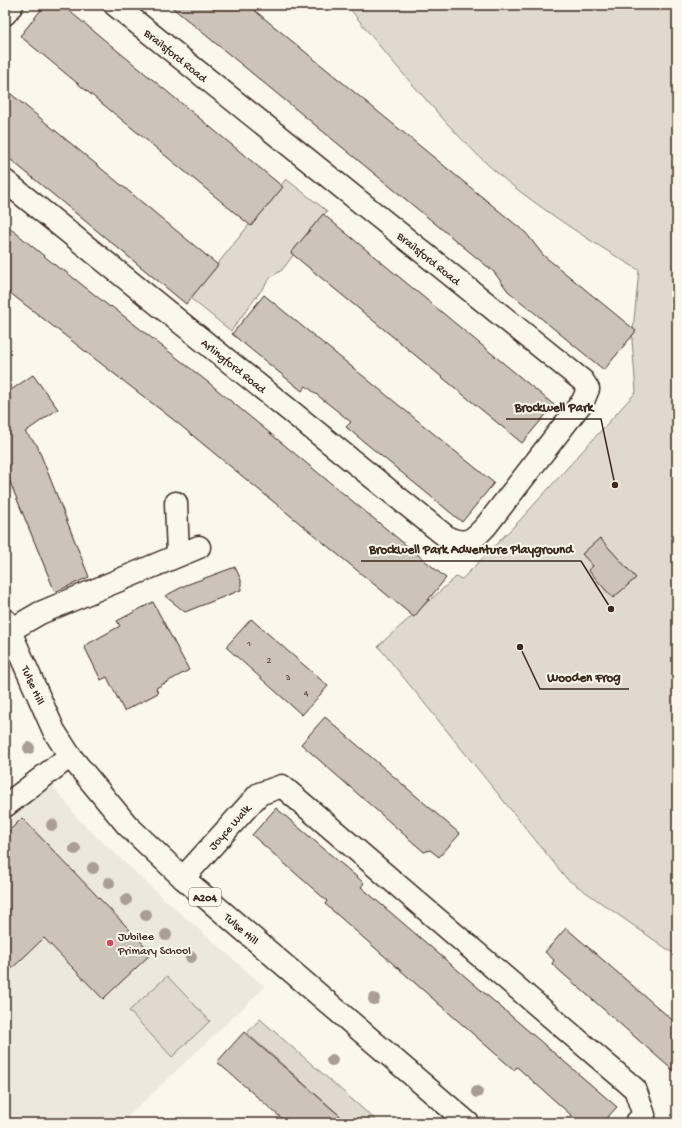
<svg xmlns="http://www.w3.org/2000/svg" width="682" height="1128" font-family="'Gochi Hand',sans-serif">
	<style>
		.built { fill: #ede8dd }
		.green { fill: #dfd9ce; stroke: #8d8276 }
		.building { fill: #ccc4b9; stroke: #3b2a1e }
		.lines { fill: none; stroke-linecap: round; stroke-linejoin: round }
		.minor-casing { stroke: #3b2a1e; stroke-width: 25 }
		.major-casing { stroke: #3b2a1e; stroke-width: 25 }
		.minor { stroke: #fbf7ec; stroke-width: 22 }
		.major { stroke: #fbf7ec; stroke-width: 22 }
		.tree { fill: #a89e93 }
		.poi-dot { fill: #d1495b; stroke: #fbf7ec; stroke-width: 1.5 }
		.labels { text-anchor: middle; stroke-width: 4; stroke-linejoin: round; paint-order: stroke }
		.number-label { font-size: 10px; fill: #5f5045 }
		.shield { fill: #fbf7ec; stroke: #75685c; stroke-width: 1 }
		.shield-label { font-size: 11px; font-weight: bold; fill: #3b2a1e }
		.street-label { font-size: 12px; fill: #3b2a1e; stroke: #fbf7ec }
		.poi-label { font-size: 12px; fill: #3b2a1e; stroke: #fbf7ec; text-anchor: start }
		.leader { fill: none; stroke: #3b2a1e; stroke-width: 1.5 }
		.callout-dot { fill: #3b2a1e; stroke: #fbf7ec; stroke-width: 1.5 }
		.callout-label { font-size: 13px; text-anchor: middle; font-weight: bold; fill: #3b2a1e; stroke: #fbf7ec; stroke-width: 4; stroke-linejoin: round; paint-order: stroke }
	</style>
	<rect width="100%" height="100%" fill="#fbf7ec"/>
	<filter id="ink" filterUnits="userSpaceOnUse"><feTurbulence type="fractalNoise" baseFrequency=".025" numOctaves="2"/><feDisplacementMap in="SourceGraphic" scale="8" xChannelSelector="R" yChannelSelector="G"/><feConvolveMatrix kernelMatrix="1 2 1 2 8 2 1 2 1" color-interpolation-filters="sRGB"/></filter>
	<g filter="url(#ink)">
		<path class="built" d="M52,784L78,819L163,898L265,987L121,1123H5V821Z"/>
		<g class="green">
			<path d="M347,5H677V956L567,879L378,646L456,577L462,579L521,519L636,392L632,340L639,270C598,246 556,219 518,190C485,165 456,134 429,103C400,71 373,39 347,5Z"/>
			<path d="M286,179L327,211L282,270L271,277L231,331L190,298Z"/>
			<path d="M167,976L210,1021L172,1057L129,1011Z"/>
			<path d="M260,1019L379,1123L347,1122L247,1033Z"/>
		</g>
		<g class="building">
			<path d="M45,5H62L283,187L251,226L20,36Z"/>
			<path d="M169,5H248L526,233L543,255L636,331L604,370L508,291L494,272L471,253Z"/>
			<path d="M5,89L218,265L186,304L5,155Z"/>
			<path d="M323,214L554,405L522,443L291,253Z"/>
			<path d="M5,224L60,269L61,268L110,307L111,306L209,383L446,578L414,617L175,421L5,289Z"/>
			<path d="M264,295L494,483L462,522L346,427L351,422L306,386L302,391L232,334Z"/>
			<path d="M33,375L58,409L25,432L37,445L89,577L55,592L5,470V394Z"/>
			<path d="M600,538L636,578L613,598L588,570L593,566L582,554Z"/>
			<path d="M235,567L241,580V590L185,612L165,596L186,585Z"/>
			<path d="M153,602L189,670L156,688L158,693L124,711L107,677L101,680L84,646L120,626L117,621Z"/>
			<path d="M251,619L328,686L302,715L226,647Z"/>
			<path d="M325,717L460,834L439,857L430,850L424,852L301,744Z"/>
			<path d="M276,808L364,883L361,887L617,1107L602,1123H580L517,1067L514,1070L325,904L327,901L252,835Z"/>
			<path d="M22,818L152,953L103,999L44,938L5,975V835Z"/>
			<path d="M566,928L677,1024V1074L552,964L554,960L545,952Z"/>
			<path d="M244,1032L348,1123H287L217,1062Z"/>
		</g>
		<g class="lines">
			<g class="minor-casing">
				<g id="minor">
					<path d="M5,14L12,5"/>
					<path id="s1" d="M5,181L448,538C467,546 473,540 486,526L583,401L588,389L583,381L115,5"/>
					<path d="M176,503L178,555"/>
					<path d="M9,631L40,613L199,547"/>
					<path d="M5,806L70,756"/>
					<path id="s2" d="M183,878L259,794L282,786L635,1089L644,1115L636,1123"/>
				</g>
			</g>
			<g class="major-casing">
				<g id="major">
					<path id="s3" d="M5,620L54,731L70,756L127,825L183,878L468,1123"/>
				</g>
			</g>
			<use href="#minor" class="minor"/>
			<use href="#major" class="major"/>
		</g>
		<g class="tree">
			<circle cx="29" cy="748" r="6"/>
			<circle cx="52" cy="825" r="6"/>
			<circle cx="75" cy="849" r="6"/>
			<circle cx="93" cy="868" r="6"/>
			<circle cx="109" cy="883" r="6"/>
			<circle cx="126" cy="900" r="6"/>
			<circle cx="146" cy="915" r="6"/>
			<circle cx="166" cy="935" r="6"/>
			<circle cx="191" cy="957" r="6"/>
			<circle cx="374" cy="999" r="6"/>
			<circle cx="332" cy="1060" r="6"/>
			<circle cx="477" cy="1092" r="6"/>
		</g>
	</g>
	<circle class="poi-dot" cx="110" cy="943" r="4"/>
	<g class="labels">
		<g class="number-label">
			<text x="249" y="646">1</text>
			<text x="269" y="663">2</text>
			<text x="288" y="680">3</text>
			<text x="306" y="696">4</text>
		</g>
		<rect class="shield" x="189" y="888" width="32" height="18" rx="3"/>
		<g class="shield-label">
			<text x="205" y="901">A204</text>
		</g>
		<g class="street-label">
			<text transform="translate(176 55) rotate(39)" y="4">Brailsford Road</text>
			<text transform="translate(429 258) rotate(39)" y="4">Brailsford Road</text>
			<text dy="4" stroke="none"><textPath href="#s1" startOffset="294">Arlingford Road</textPath></text>
			<text dy="4" stroke="none"><textPath href="#s3" startOffset="71">Tulse Hill</textPath></text>
			<text dy="4" stroke="none"><textPath href="#s2" startOffset="69">Joyce Walk</textPath></text>
			<text dy="4" stroke="none"><textPath href="#s3" startOffset="395">Tulse Hill</textPath></text>
		</g>
		<g class="poi-label">
			<text x="118" y="940">Jubilee<tspan x="118" dy="14">Primary School</tspan></text>
		</g>
	</g>
	<path class="leader" d="M615 485L601 419H506M611 609L581 561H361M520 647L540 689H629"/>
	<g class="callout-dot">
		<circle cx="615" cy="485" r="4"/>
		<circle cx="611" cy="609" r="4"/>
		<circle cx="520" cy="647" r="4"/>
	</g>
	<g class="callout-label">
		<text x="554" y="411">Brockwell Park</text>
		<text x="471" y="553">Brockwell Park Adventure Playground</text>
		<text x="584" y="681">Wooden Frog</text>
	</g>
	<rect width="682" height="1128" fill="none" stroke="#fbf7ec" stroke-width="20"/>
	<rect x="10" y="10" width="662" height="1108" fill="none" stroke="#3b2a1e" stroke-width="1.5" filter="url(#ink)"/>
</svg>
